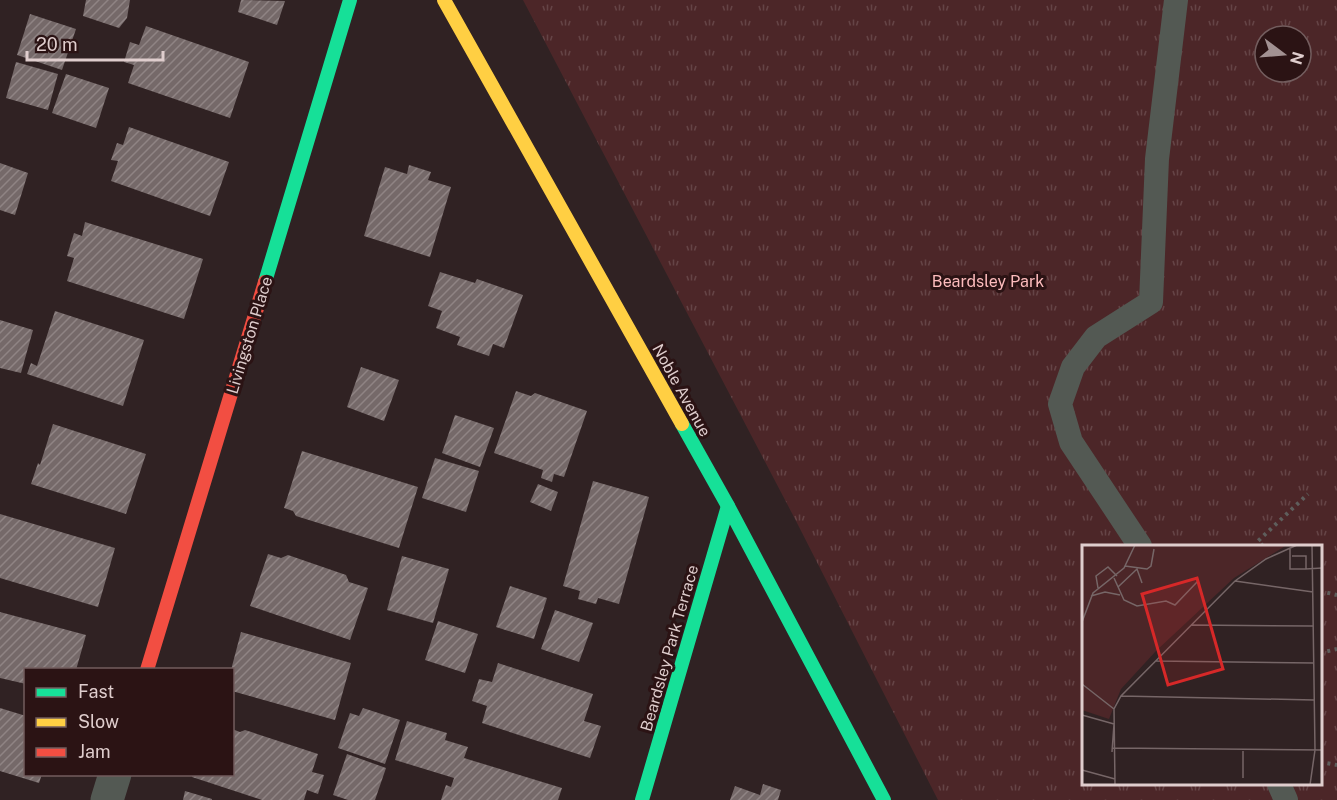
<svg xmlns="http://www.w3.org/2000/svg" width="1337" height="800" font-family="'Public Sans',sans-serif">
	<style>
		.grass { fill: url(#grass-tufts); fill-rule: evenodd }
		.building { fill: url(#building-hatch) }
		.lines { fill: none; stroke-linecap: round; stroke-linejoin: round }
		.path { stroke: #5f5e5c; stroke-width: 4; stroke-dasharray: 3 4.5; stroke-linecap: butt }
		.lane { stroke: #535953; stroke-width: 24 }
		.street { stroke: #535953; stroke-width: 33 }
		.fast { stroke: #16e098; stroke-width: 14 }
		.slow { stroke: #ffcf43; stroke-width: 14 }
		.jam { stroke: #f24e42; stroke-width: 14 }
		.labels { text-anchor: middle; stroke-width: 6; stroke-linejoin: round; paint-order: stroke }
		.park-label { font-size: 16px; fill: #fdbcbd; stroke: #2b1314 }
		.street-label { font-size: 16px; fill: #dfcdcd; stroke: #2b1314 }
		.inset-road { fill: none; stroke: #766667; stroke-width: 1.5 }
		.view { fill: #d62828; fill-opacity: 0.15; stroke: #d62828; stroke-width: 3 }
		.inset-edge { fill: none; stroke: #dfcdcd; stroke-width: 3 }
	</style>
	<defs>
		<pattern id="grass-tufts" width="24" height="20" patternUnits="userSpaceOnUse" patternTransform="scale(1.5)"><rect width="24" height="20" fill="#4c2628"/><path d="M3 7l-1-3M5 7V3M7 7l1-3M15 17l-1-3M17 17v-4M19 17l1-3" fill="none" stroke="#654446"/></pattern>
		<pattern id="building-hatch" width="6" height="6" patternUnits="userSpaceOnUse" patternTransform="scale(1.5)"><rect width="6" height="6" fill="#756969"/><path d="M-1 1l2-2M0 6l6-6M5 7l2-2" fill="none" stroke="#8f8484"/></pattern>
	</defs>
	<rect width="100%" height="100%" fill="#302223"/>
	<path class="grass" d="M523,0H1337V800H938L795,519ZM1265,36H1301V72H1265ZM1084,546H1320V784H1084Z"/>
	<g class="building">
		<path d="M86,0H130L127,18L119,28L83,16Z"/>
		<path d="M241,0L285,1L277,25L238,12Z"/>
		<path d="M30,14L76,29L62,70L17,55Z"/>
		<path d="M146,26L249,62L230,118L128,83L134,65L124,62L130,42L139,45Z"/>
		<path d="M16,62L58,74L48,110L6,98Z"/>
		<path d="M66,74L109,88L96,128L52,113Z"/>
		<path d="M129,127L229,162L210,216L111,181L118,161L111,160L117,143L123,145Z"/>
		<path d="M0,163L28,173L15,215L0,210Z"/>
		<path d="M409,165L431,172L428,180L451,187L430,257L364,236L385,167L407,174Z"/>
		<path d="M85,222L203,259L184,319L67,281L74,258L67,256L74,233L82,236Z"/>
		<path d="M440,272L475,283L477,279L523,295L504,348L493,344L489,356L457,345L460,337L436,328L442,311L428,306Z"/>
		<path d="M55,311L144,340L123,406L27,374L31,363L37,366Z"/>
		<path d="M0,320L33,330L21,373L0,368Z"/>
		<path d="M361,367L399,380L384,421L347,407Z"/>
		<path d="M516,391L531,396L535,393L587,411L564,477L554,474L552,482L541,478L543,470L494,453Z"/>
		<path d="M455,415L494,428L480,467L442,453Z"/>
		<path d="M53,424L146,454L126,514L31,484L38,463L40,465Z"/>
		<path d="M302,451L418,487L399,548L296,516L293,511L284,508Z"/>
		<path d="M435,458L479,471L466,512L422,498Z"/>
		<path d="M593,481L649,497L619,604L598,598L596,604L578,599L580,591L563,586Z"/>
		<path d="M538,484L558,492L551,511L530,502Z"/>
		<path d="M0,514L115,548L98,607L0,578Z"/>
		<path d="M268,554L281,558L288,555L346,575L349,582L368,588L350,640L250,606Z"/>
		<path d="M402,556L449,569L433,623L387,610Z"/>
		<path d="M510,586L547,598L534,639L496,627Z"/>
		<path d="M555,610L593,623L579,662L541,649Z"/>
		<path d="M0,612L86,635L76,670H26V684L0,678Z"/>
		<path d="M438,621L478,634L465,673L425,660Z"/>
		<path d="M241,632L351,663L335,720L232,691V670H231Z"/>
		<path d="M498,663L593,694L584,721L601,726L590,758L482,723L487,706L472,701L479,679L492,682Z"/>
		<path d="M0,708L26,716V774H42L39,783L0,771Z"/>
		<path d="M363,708L400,720L385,764L338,748L350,713L359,716Z"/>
		<path d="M407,721L447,733L445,740L468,747L464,758L562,788L558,800H441L446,785L451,787L454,778L395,760Z"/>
		<path d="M232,729L240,732L245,730L318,754L312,772L324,775L318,794L307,790L304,800H262L192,777L193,774H232Z"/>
		<path d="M347,754L386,768L375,800H348L333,795Z"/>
		<path d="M763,784L781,790L778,800H730L735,786L760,795Z"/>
		<path d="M185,791L212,799V800H183Z"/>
	</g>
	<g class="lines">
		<g class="path">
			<path d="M1263,546L1258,541L1308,494"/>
			<path d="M1320,591L1337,595"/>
			<path d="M1320,653L1337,649"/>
			<path d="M1320,762L1337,765"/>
		</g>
		<g class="lane">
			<path d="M1140,546L1071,442L1060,404L1073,367L1096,337L1151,302L1157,159L1176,0"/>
			<path d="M1279,784L1286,800"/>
		</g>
		<path class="street" d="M107,800L115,774"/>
		<g class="fast">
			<path d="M265,282L350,0"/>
			<path d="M682,424L728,506L884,800"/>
			<path d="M642,800L728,506"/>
		</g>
		<path class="slow" d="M444,0L682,424"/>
		<path class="jam" d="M147,670L265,282"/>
	</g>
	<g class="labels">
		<g class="park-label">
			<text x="988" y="287">Beardsley Park</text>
		</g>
		<g class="street-label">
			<text transform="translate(249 335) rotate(-73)" y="6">Livingston Place</text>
			<text transform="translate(682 390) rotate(61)" y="6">Noble Avenue</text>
			<text transform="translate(669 648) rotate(-74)" y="6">Beardsley Park Terrace</text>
		</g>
	</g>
	<g transform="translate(1082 545)">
		<rect width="240" height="240" fill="#302223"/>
		<path d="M0,0H205L152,33L74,106L39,144L27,174L0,165Z" fill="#4c2628"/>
		<path class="inset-road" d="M208,4V24H224M210,11H224V24L240,23M43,21L65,24L69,21L72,4M32,33L42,55L55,61L84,56L93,60L116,36M153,36L231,47M36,42L55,24L60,38M16,43L14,31L26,22L35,31M9,51L23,47L38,50M0,77L11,48L42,23L53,0M109,80L231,81M74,116L232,118M0,139L32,164M39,151L232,155M0,170L32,179M30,203L240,205M30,207L32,179M0,225L33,234M161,233V206M33,240L32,164L39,151L153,36L184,14L215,0M228,240L233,205L230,0"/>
		<path class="view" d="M115,33L141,124L86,140L60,49Z"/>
		<rect width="240" height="240" class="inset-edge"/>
	</g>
	<rect x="24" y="668" width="210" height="108" fill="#2b1314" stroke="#735d5e" stroke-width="1.5"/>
	<rect x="36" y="688" width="30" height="9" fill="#16e098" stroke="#735d5e" stroke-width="1.5"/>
	<text x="78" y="698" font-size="18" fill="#dfcdcd">Fast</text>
	<rect x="36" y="718" width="30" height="9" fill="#ffcf43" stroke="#735d5e" stroke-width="1.5"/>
	<text x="78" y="728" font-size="18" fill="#dfcdcd">Slow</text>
	<rect x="36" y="748" width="30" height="9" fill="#f24e42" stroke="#735d5e" stroke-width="1.5"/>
	<text x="78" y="758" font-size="18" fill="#dfcdcd">Jam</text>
	<g transform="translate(1283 54) rotate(106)"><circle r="28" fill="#2b1314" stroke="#735d5e" stroke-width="1.5"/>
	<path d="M0-4.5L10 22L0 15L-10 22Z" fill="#a29192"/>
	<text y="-9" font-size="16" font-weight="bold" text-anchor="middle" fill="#dfcdcd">N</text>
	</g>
	<path d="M27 51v9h136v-9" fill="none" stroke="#dfcdcd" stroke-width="3"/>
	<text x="36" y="51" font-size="18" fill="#dfcdcd" stroke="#2b1314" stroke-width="4.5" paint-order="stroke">20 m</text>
</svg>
